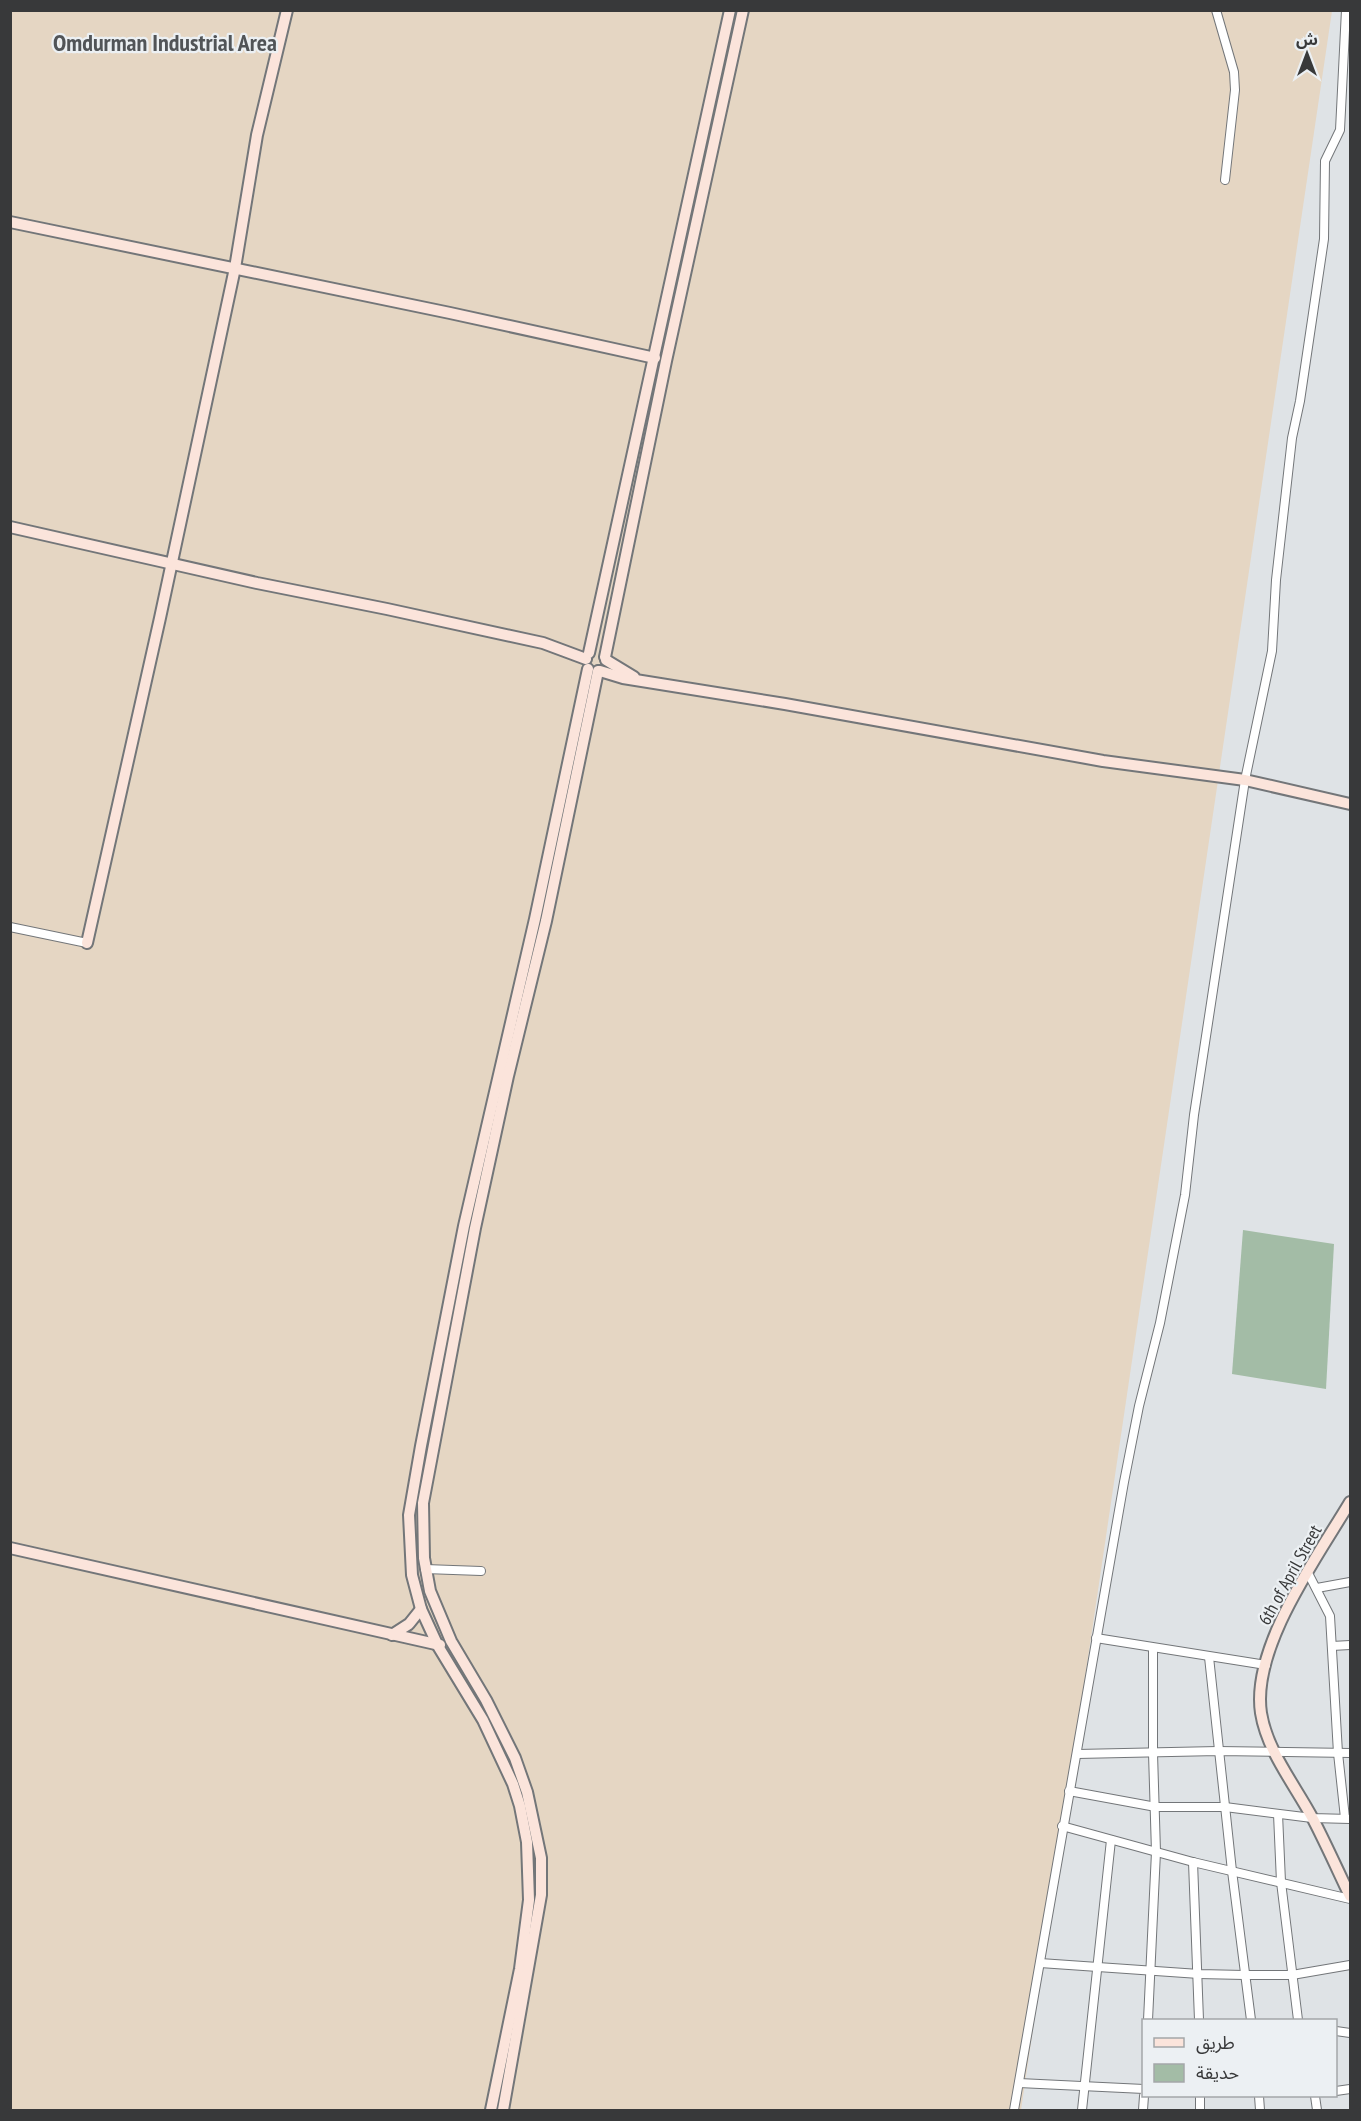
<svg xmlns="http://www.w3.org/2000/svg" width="1361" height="2121" font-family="'PT Sans Narrow','Noto Sans Arabic',sans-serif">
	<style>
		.industrial { fill: #e5d6c3 }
		.green { fill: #a3bca6 }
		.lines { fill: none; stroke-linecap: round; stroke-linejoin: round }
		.street-casing { stroke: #737679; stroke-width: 10 }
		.secondary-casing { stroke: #737679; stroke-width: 14 }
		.street { stroke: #fff; stroke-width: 8 }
		.secondary { stroke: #fbe4db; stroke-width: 10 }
		.labels { text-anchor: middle; stroke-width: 4.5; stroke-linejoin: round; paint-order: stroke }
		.street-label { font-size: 18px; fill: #38393a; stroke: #ecf0f3 }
		.district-label { font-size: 24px; font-weight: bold; fill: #515457; stroke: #ecf0f3 }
	</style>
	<rect width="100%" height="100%" fill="#dfe3e6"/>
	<path class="industrial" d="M11,11H1332L1021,2110H11Z"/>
	<path class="green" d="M1243,1230L1334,1244L1326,1389L1232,1374Z"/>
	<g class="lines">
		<g class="street-casing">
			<g id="street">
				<path d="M1216,10L1234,72L1235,90L1225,180"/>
				<path d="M10,927L87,943"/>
				<path d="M425,1569L481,1571"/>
				<path d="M1308,1573L1330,1616L1338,1753L1345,1818"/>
				<path d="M1317,1588L1350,1582"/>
				<path d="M1096,1638L1266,1665"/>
				<path d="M1332,1646L1350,1645"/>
				<path d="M1209,1657L1232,1871L1251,2020"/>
				<path d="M1077,1754L1218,1751L1350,1753"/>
				<path d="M1069,1791L1156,1807H1225L1312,1818L1350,1819"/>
				<path d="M1278,1814L1281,1882L1298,2020"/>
				<path d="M1062,1826L1193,1862L1350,1899"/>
				<path d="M1193,1862L1199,2020"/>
				<path d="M1040,1963L1199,1974L1244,1975H1292L1350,1965"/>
				<path d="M1148,2020L1156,1852L1153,1753V1648"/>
				<path d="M1336,2031L1350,2033"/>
				<path d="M1019,2083L1144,2089"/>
				<path d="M1336,2091L1350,2089"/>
				<path d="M1200,2096V2110"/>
				<path d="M1259,2096L1260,2110"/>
				<path d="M1315,2096L1317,2110"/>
				<path d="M1014,2110L1124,1482L1139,1406L1160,1323L1185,1195L1194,1115L1245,780L1272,651L1276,580L1292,438L1300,401L1324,239L1325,161L1340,130L1346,10"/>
				<path d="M1082,2110L1111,1840"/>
				<path d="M1143,2110L1144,2096"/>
			</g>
		</g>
		<g class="secondary-casing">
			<g id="secondary">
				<path d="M10,222L450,313L655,358"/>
				<path d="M10,527L257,583L387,609L543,643L586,659"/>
				<path d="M589,653L730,10"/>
				<path d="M605,657L666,361L743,10"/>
				<path d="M606,660L634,677"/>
				<path d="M600,671L623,678L785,704L1103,761L1245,780L1350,804"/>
				<path d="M87,943L160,618L235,268L257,135L287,10"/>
				<path d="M1350,1502C1318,1556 1251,1647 1261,1713C1267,1751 1295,1785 1313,1819C1326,1844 1338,1871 1350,1896"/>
				<path d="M10,1548L440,1645"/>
				<path d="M392,1635L409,1624L421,1609"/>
				<path d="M491,2110L520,1969L529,1900L527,1842L520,1806L513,1784L483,1720L438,1646L421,1609L412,1575L409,1515L421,1446L464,1226L535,919L588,669"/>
				<path d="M503,2110L541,1895V1858L527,1792L515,1758L486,1700L451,1641L430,1591L424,1558L423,1503L475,1228L508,1076L546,921L598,671"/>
			</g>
		</g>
		<use href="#street" class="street"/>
		<use href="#secondary" class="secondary"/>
	</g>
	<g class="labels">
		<g class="street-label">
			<text transform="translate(1290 1575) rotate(-61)" y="6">6th of April Street</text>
		</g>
		<g class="district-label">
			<text x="165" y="51">Omdurman Industrial Area</text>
		</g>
	</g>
	<rect width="1361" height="2121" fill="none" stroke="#38393a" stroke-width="24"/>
	<rect x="1142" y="2019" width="195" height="78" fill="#ecf0f3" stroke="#a4a7a9" stroke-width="1.5"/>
	<rect x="1154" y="2038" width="30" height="9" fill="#fbe4db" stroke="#a4a7a9" stroke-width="1.5"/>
	<text x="1196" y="2049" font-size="18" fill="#38393a">طريق</text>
	<rect x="1154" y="2064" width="30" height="18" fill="#a3bca6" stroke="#a4a7a9" stroke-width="1.5"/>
	<text x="1196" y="2079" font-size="18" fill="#38393a">حديقة</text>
	<g transform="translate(1307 54)" stroke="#ecf0f3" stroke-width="4.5" paint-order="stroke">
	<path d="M0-4.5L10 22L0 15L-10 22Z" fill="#38393a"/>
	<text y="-9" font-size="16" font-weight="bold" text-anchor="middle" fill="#38393a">ش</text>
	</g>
</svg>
